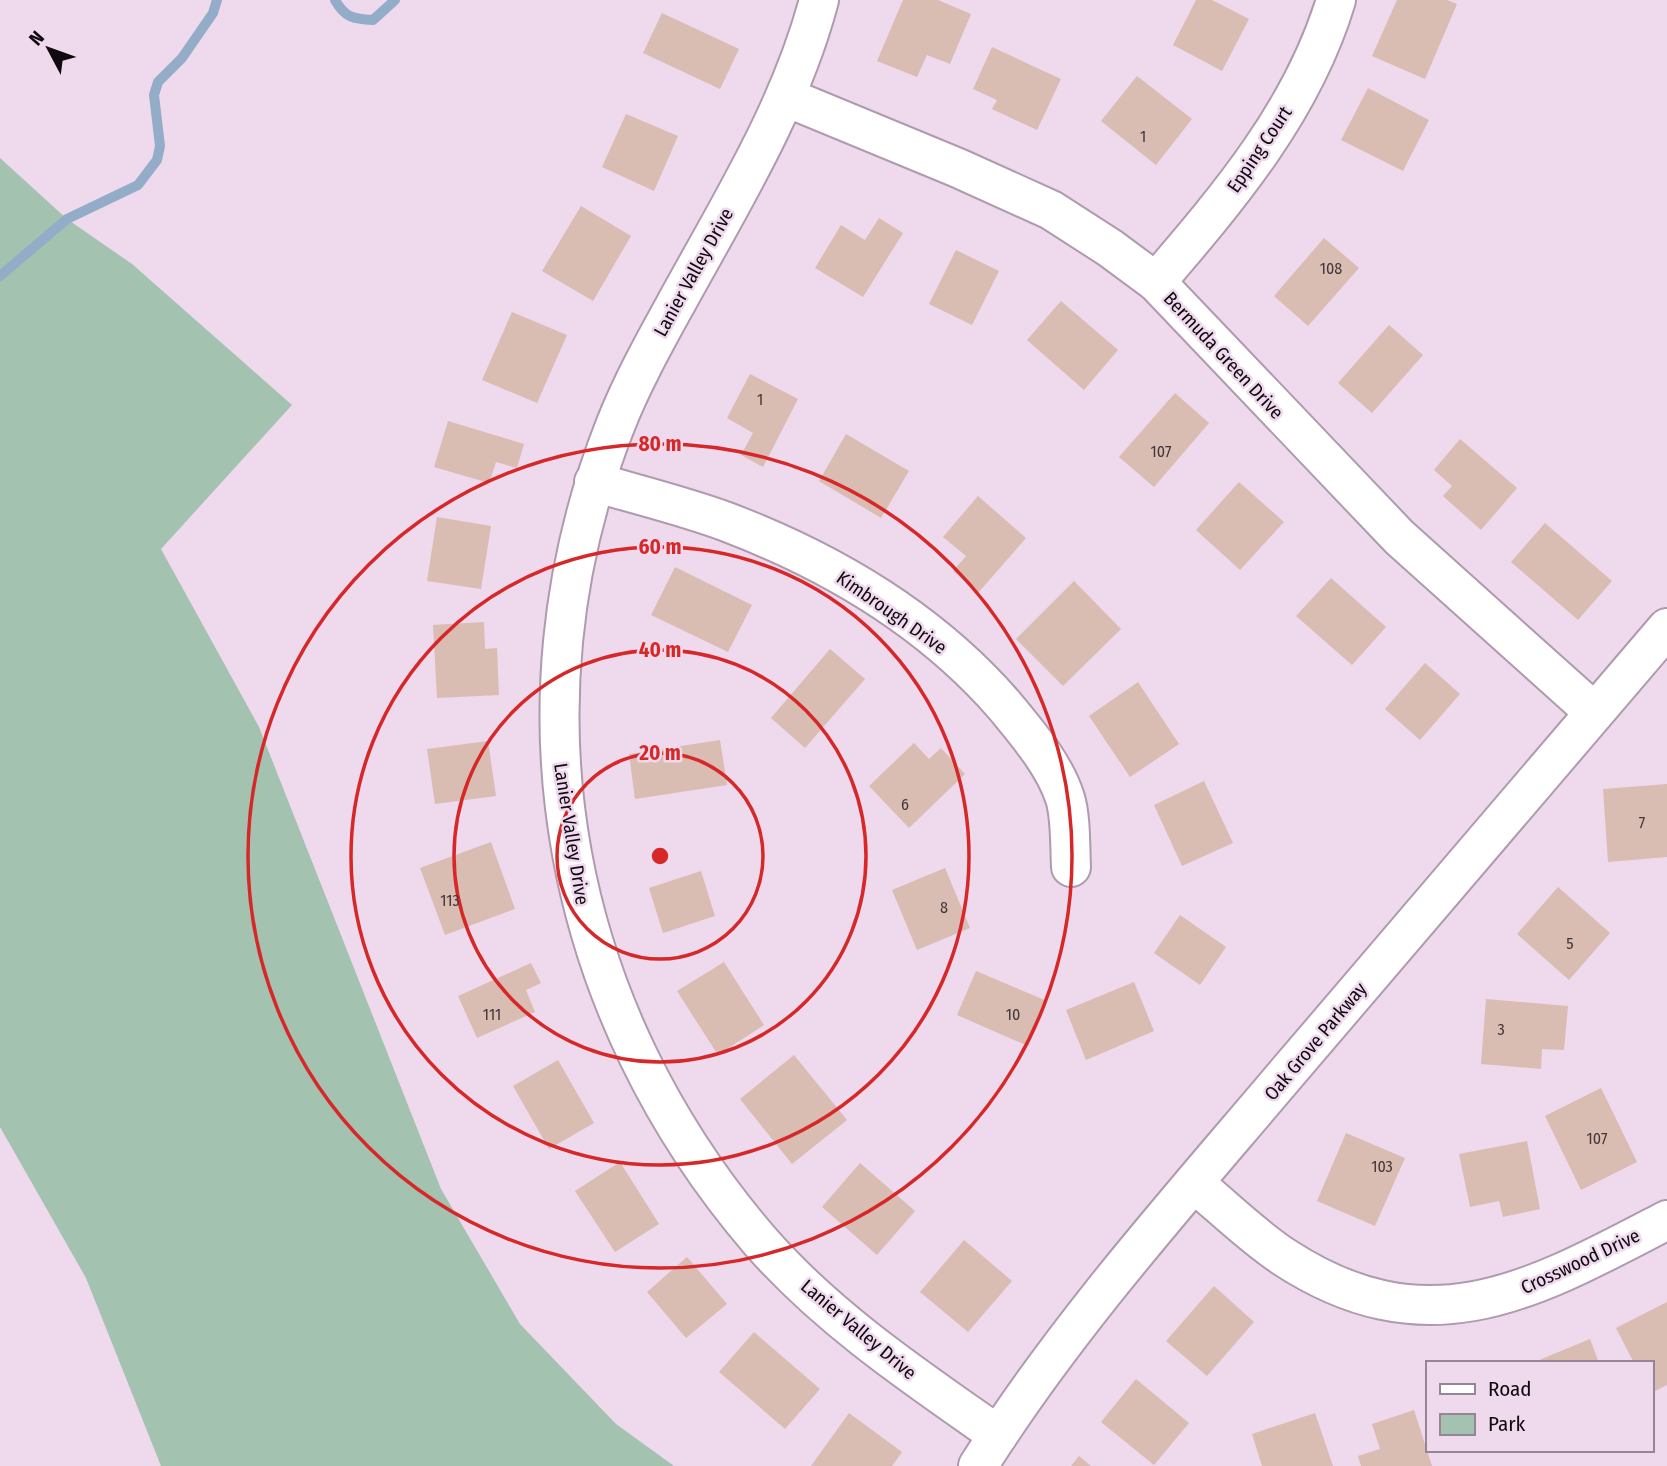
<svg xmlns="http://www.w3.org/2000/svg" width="1667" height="1466" font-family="'Fira Sans Condensed',sans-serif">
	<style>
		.green { fill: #a3c2af }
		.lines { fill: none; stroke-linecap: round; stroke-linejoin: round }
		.stream { stroke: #93adc8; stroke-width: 10 }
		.building { fill: #d9bcb2 }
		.street-casing { stroke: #af9bae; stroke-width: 42 }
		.street { stroke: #fff; stroke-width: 38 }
		.ring { fill: none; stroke: #d62828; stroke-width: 3.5 }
		.labels { text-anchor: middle; stroke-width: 5; stroke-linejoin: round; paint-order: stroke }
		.number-label { font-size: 16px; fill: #423638 }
		.street-label { font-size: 19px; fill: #100910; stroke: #efd9ed }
		.centre { fill: #d62828; stroke: #efd9ed; stroke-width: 3.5 }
		.ring-label { font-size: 21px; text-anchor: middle; font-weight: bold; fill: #d62828; stroke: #efd9ed; stroke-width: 5; stroke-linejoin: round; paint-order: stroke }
	</style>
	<rect width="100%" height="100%" fill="#efd9ed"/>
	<path class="green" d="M0,158L67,219L132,264L292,405L161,549L259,727L441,1189L520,1324L616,1424L674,1466H161L86,1278L0,1127Z"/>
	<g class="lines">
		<g class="stream">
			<path d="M335,0C345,18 354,19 373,20L395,0"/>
			<path d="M0,276L67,219L138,185L157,160L160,146L154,95L158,82L182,58L213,13L217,0"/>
		</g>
	</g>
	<g class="building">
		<path d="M903,0H938L971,14L950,64L927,55L917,77L877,61Z"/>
		<path d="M1196,0H1212L1249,19L1222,71L1173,45Z"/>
		<path d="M1397,0H1447L1457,4L1425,79L1372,56Z"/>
		<path d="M662,13L739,49L720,89L643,53Z"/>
		<path d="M992,47L1061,79L1037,130L992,109L997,100L973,89Z"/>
		<path d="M1137,76L1192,119L1156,165L1101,121Z"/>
		<path d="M1368,88L1429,120L1403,171L1341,140Z"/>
		<path d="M626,114L678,136L654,191L602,167Z"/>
		<path d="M581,206L631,236L593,301L542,271Z"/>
		<path d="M879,218L903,233L863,297L815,268L841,225L865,240Z"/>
		<path d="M1324,238L1359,268L1308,326L1274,296Z"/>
		<path d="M956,250L999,271L972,325L929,304Z"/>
		<path d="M1061,301L1118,350L1084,390L1027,340Z"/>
		<path d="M512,312L567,335L537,403L482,380Z"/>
		<path d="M1389,325L1423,355L1372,413L1338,383Z"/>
		<path d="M750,374L798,399L763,467L741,455L753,433L727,418Z"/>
		<path d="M1175,393L1209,423L1154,487L1119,457Z"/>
		<path d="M448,421L524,444L517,468L496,462L489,483L434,467Z"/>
		<path d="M846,434L909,471L881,518L819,481Z"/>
		<path d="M1460,439L1517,488L1481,530L1443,496L1452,486L1434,470Z"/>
		<path d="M1239,482L1284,522L1240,570L1196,530Z"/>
		<path d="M978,496L1026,538L978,593L953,571L966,556L943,537Z"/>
		<path d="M437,517L491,526L481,589L427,581Z"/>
		<path d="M1545,523L1612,581L1578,620L1511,562Z"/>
		<path d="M675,567L752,605L728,652L651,615Z"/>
		<path d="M1331,578L1386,627L1352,665L1296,616Z"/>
		<path d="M1074,581L1121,629L1063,686L1016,639Z"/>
		<path d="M484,622L485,649L497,648L499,695L437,698L433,625Z"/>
		<path d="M830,649L865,679L805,748L771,718Z"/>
		<path d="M1425,663L1460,694L1420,740L1385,709Z"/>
		<path d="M1138,682L1179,744L1130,777L1089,716Z"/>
		<path d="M720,740L727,785L635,799L629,754Z"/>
		<path d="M488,741L496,796L435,804L427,749Z"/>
		<path d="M914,743L929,759L941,748L965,774L909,828L869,786Z"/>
		<path d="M1204,781L1233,843L1182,866L1154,805Z"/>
		<path d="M1667,784V857L1608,862L1603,789Z"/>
		<path d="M491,842L515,909L445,935L420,868Z"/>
		<path d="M945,868L970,928L917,950L892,890Z"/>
		<path d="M701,871L715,916L663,933L649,888Z"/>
		<path d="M1558,887L1610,933L1569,980L1517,934Z"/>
		<path d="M1180,915L1226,947L1200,985L1154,953Z"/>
		<path d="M724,962L764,1025L718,1055L677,991Z"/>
		<path d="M531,963L541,983L526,990L535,1012L477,1038L458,996Z"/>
		<path d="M976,971L1047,1001L1028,1046L957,1015Z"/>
		<path d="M1134,982L1154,1031L1086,1060L1066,1010Z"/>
		<path d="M1486,999L1568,1006L1564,1050L1542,1049L1541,1069L1481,1064Z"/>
		<path d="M794,1055L847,1120L792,1164L740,1099Z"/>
		<path d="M558,1060L594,1123L549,1149L513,1086Z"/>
		<path d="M1601,1088L1637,1162L1581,1190L1545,1116Z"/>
		<path d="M1346,1133L1405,1158L1375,1226L1317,1201Z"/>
		<path d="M1527,1141L1540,1209L1503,1217L1499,1201L1470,1207L1459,1154Z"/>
		<path d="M620,1162L659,1224L615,1252L575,1191Z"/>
		<path d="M860,1163L915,1211L877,1255L822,1207Z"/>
		<path d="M964,1240L1012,1281L968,1332L920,1292Z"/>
		<path d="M687,1257L727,1304L686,1338L647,1292Z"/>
		<path d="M1214,1286L1254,1322L1207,1376L1166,1341Z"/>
		<path d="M1667,1302V1385L1651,1393V1363H1634L1616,1328Z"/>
		<path d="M754,1332L820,1389L785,1429L719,1372Z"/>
		<path d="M1590,1339L1599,1363H1532Z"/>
		<path d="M1136,1379L1189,1423L1154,1465L1101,1422Z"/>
		<path d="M1414,1410L1432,1466H1361L1358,1456L1380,1449L1372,1424Z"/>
		<path d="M849,1413L902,1452L892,1466H811Z"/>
		<path d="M1315,1413L1333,1466H1262L1252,1434Z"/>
		<path d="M1079,1456L1091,1466H1071Z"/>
	</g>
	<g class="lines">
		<g class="street-casing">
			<g id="street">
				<path d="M819,0C790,110 728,208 674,307C653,345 631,385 615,426C504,709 563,1012 760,1241C827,1318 915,1377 998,1435"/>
				<path d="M786,97L958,168L1051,210L1110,248L1156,282L1399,537L1594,712"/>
				<path d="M1156,282C1229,197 1303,110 1336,0"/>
				<path d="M594,482C638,495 684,506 727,522C832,562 930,620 1004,705C1027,733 1054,764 1065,798C1071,817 1070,848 1071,867"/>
				<path d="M1194,1183C1223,1207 1252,1236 1284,1257C1428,1351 1533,1290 1667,1220"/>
				<path d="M978,1466C1065,1328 1176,1204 1281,1080C1410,929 1538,778 1667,628"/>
			</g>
		</g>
		<use href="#street" class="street"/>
	</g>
	<g class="ring">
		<circle cx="660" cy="856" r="103"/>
		<circle cx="660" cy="856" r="206"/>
		<circle cx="660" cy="856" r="309"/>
		<circle cx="660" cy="856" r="412"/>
	</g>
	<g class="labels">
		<g class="number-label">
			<text x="1143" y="142">1</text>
			<text x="1331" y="274">108</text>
			<text x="760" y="405">1</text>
			<text x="1161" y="457">107</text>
			<text x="905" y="810">6</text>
			<text x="1642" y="828">7</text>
			<text x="450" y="906">113</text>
			<text x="944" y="913">8</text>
			<text x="1570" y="949">5</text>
			<text x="492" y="1020">111</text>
			<text x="1013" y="1020">10</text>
			<text x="1501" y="1035">3</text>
			<text x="1597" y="1144">107</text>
			<text x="1382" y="1172">103</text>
		</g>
		<g class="street-label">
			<text transform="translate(1259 149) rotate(-56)" y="7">Epping Court</text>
			<text transform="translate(693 272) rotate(-61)" y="7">Lanier Valley Drive</text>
			<text transform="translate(1224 355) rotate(47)" y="7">Bermuda Green Drive</text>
			<text transform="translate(892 612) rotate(35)" y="7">Kimbrough Drive</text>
			<text transform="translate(572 834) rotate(81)" y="7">Lanier Valley Drive</text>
			<text transform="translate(1315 1041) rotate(-50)" y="7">Oak Grove Parkway</text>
			<text transform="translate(1580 1261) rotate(-25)" y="7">Crosswood Drive</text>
			<text transform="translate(859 1329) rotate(40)" y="7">Lanier Valley Drive</text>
		</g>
	</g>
	<circle cx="660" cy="856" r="10" class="centre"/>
	<g class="ring-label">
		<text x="660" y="451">80 m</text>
		<text x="660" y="554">60 m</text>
		<text x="660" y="657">40 m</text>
		<text x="660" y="760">20 m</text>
	</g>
	<rect x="1426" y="1361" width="228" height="91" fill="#efd9ed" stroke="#968695" stroke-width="2"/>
	<rect x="1440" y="1384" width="35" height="10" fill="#ffffff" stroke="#968695" stroke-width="2"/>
	<text x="1488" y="1396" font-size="21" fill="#100910">Road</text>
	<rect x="1440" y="1414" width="35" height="21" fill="#a3c2af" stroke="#968695" stroke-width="2"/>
	<text x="1488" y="1431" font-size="21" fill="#100910">Park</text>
	<g transform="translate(49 49) rotate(311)" stroke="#efd9ed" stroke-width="5" paint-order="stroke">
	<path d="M0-5L12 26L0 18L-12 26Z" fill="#100910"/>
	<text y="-10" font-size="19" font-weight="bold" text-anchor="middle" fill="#100910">N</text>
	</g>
</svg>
